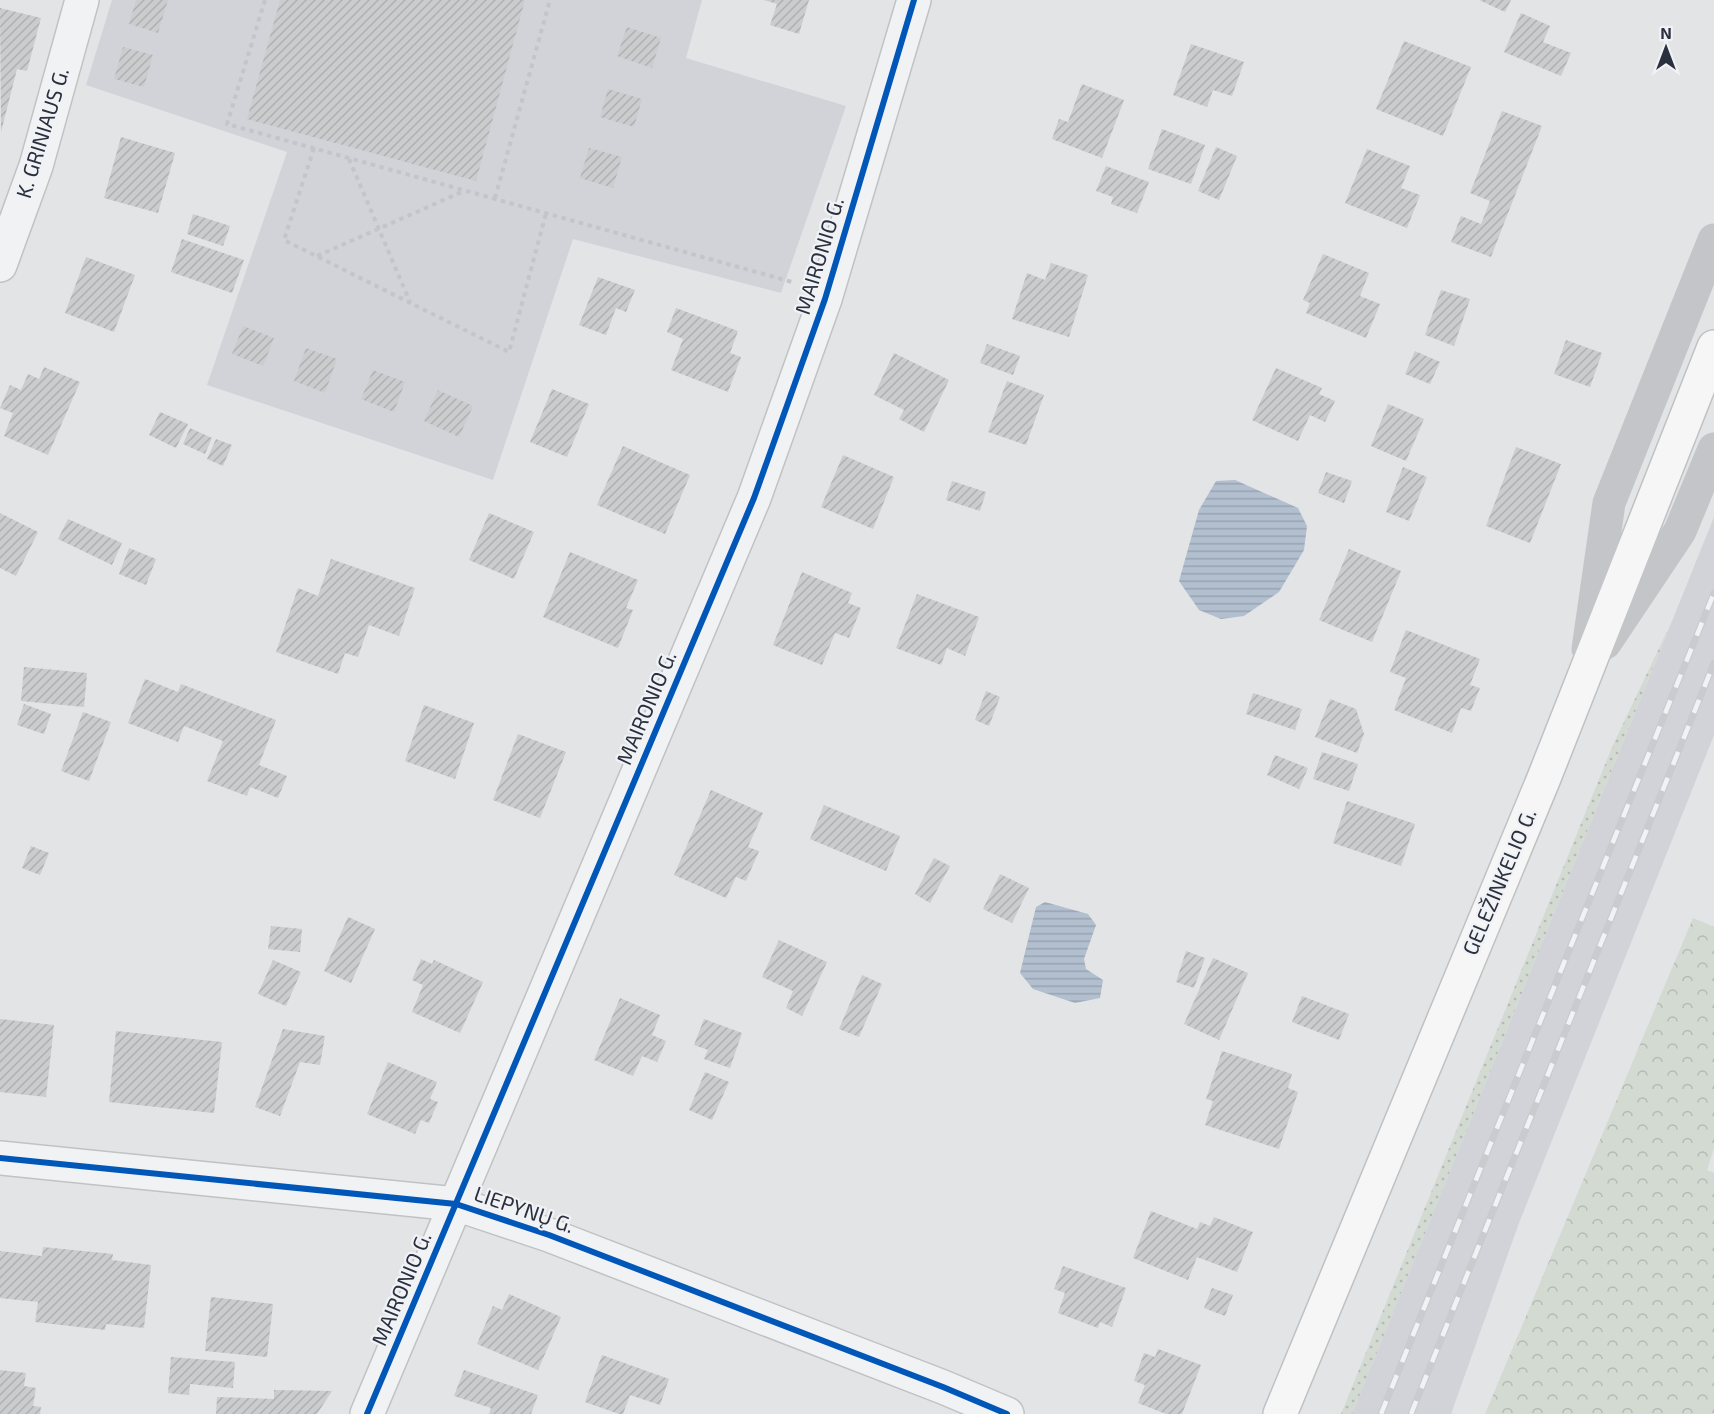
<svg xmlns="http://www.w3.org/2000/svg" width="1714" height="1414" font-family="'Exo 2',sans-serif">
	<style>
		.built { fill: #d1d3d9 }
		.grass { fill: url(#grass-dots) }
		.forest { fill: url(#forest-crowns) }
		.water { fill: url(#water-rules) }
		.building { fill: url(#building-hatch) }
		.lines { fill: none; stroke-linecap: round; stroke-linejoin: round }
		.street-casing { stroke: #c0c2c4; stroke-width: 36 }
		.primary-casing { stroke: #bfc1c3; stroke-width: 36 }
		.path { stroke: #c4c5c9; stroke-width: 4; stroke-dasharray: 4.5 4.5; stroke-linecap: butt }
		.street { stroke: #f1f2f3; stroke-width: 33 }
		.secondary { stroke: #c3c5c8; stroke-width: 33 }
		.primary { stroke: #f6f6f6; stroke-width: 33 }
		.rail-casing { stroke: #cacbce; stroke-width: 7 }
		.rail { stroke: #f0f2f6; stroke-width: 4.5; stroke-dasharray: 14; stroke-linecap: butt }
		.cycleway-casing { stroke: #f0f2f6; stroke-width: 10 }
		.cycleway { stroke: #0057b8; stroke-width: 6 }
		.labels { text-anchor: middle; stroke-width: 4.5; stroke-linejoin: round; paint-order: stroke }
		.street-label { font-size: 21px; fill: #2a303e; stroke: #f0f2f6 }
	</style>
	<defs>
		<pattern id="grass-dots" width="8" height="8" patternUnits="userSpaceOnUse" patternTransform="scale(1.5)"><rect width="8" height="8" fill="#d2dad2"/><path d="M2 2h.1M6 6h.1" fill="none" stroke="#b4bbb5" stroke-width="1.8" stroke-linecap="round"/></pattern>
		<pattern id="forest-crowns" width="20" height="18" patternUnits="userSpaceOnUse" patternTransform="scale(1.5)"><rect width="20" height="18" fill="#d2dad2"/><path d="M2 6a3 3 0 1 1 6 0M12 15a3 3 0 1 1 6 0" fill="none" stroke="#b4bbb5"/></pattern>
		<pattern id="water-rules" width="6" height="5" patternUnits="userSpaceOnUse" patternTransform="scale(1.5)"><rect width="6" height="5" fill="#b2bfcf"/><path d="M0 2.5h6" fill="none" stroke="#99a4b3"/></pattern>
		<pattern id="building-hatch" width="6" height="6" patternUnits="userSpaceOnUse" patternTransform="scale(1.5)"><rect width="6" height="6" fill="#caccce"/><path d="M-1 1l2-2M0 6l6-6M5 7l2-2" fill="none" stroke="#aeb0b2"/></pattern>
	</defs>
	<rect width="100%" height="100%" fill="#e2e4e6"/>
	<g class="built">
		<path d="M112,0H702L686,58L846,106L781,293L573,239L493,480L207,385L287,152L86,85Z"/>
		<path d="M1714,517V735L1519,1223L1451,1414H1352Z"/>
	</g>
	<path class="grass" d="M1671,623L1352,1414H1341L1613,745Z"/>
	<path class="forest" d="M1693,918L1714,927V1148L1707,1170L1714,1173V1414H1485Z"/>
	<g class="water">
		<path d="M1235,480L1298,508L1307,526L1304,550L1279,592L1244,616L1221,619L1199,610L1179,581L1199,510L1216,481Z"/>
		<path d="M1045,902L1088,914L1096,925L1084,959L1086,969L1103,980L1100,998L1075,1003L1033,989L1020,973L1036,907Z"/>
	</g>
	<g class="building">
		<path d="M136,0H168L158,33L129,24Z"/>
		<path d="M280,0H525L476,181L247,119Z"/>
		<path d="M764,0H809L799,34L770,25L777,4Z"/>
		<path d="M1479,0H1511L1505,12Z"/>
		<path d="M0,8L41,18L27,71L17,69L1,132Z"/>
		<path d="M1521,13L1550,26L1543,42L1571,53L1561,76L1504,52Z"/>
		<path d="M627,27L661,38L652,68L617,56Z"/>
		<path d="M1404,41L1471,67L1443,136L1376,109Z"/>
		<path d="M1191,44L1244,62L1232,96L1213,90L1207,107L1173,95Z"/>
		<path d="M123,47L153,55L144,87L114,79Z"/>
		<path d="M1082,84L1124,100L1102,158L1052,139L1059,119L1068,122Z"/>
		<path d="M608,89L642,99L634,127L600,117Z"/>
		<path d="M1502,111L1542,126L1491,257L1451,242L1461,216L1481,224L1490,201L1470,193Z"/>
		<path d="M1162,129L1205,145L1191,184L1148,169Z"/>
		<path d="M121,137L175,153L158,213L104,198Z"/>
		<path d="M1216,147L1237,156L1219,200L1198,191Z"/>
		<path d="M589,148L622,157L613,188L580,178Z"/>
		<path d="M1367,149L1410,166L1401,188L1420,195L1407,228L1345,203Z"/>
		<path d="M1106,166L1149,182L1137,213L1111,204L1113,197L1096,191Z"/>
		<path d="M193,214L230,226L223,246L187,234Z"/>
		<path d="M182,239L244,260L232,293L171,272Z"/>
		<path d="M1323,254L1369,273L1360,296L1380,304L1366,338L1306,313L1310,303L1303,300Z"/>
		<path d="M86,257L135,275L114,332L65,313Z"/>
		<path d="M1051,263L1088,275L1069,337L1012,319L1027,273L1045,280Z"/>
		<path d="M598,277L635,290L626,312L616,308L606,335L579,325Z"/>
		<path d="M1441,290L1470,299L1454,346L1425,335Z"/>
		<path d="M676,308L738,331L730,353L741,357L728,392L671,370L683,339L667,332Z"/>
		<path d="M243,326L274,338L263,366L232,354Z"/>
		<path d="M1566,340L1602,353L1590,387L1554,374Z"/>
		<path d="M987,344L1020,356L1013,375L980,363Z"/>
		<path d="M306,348L337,359L325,393L294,381Z"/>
		<path d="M1415,351L1440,362L1430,384L1405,374Z"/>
		<path d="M894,353L949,380L924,432L899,419L904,410L874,395Z"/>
		<path d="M44,367L80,382L48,455L4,436L13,413L0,408L10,385L21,390L28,374L39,379Z"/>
		<path d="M1276,368L1322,388L1319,394L1335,401L1325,422L1310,415L1298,441L1252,420Z"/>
		<path d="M373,370L405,382L394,412L361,399Z"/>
		<path d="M1007,381L1044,395L1026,445L988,432Z"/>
		<path d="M552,389L589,404L567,457L530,442Z"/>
		<path d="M438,390L473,406L459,437L424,421Z"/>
		<path d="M1388,404L1424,419L1406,461L1371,446Z"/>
		<path d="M160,412L188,424L176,448L149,435Z"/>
		<path d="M190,428L212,438L205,454L183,444Z"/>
		<path d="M216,439L232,445L223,466L207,459Z"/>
		<path d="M623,446L690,475L665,534L597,505Z"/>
		<path d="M1516,447L1561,464L1530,543L1486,526Z"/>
		<path d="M843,455L894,477L873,529L821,507Z"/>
		<path d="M1403,467L1427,477L1409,521L1386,512Z"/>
		<path d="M1326,472L1352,481L1344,503L1318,493Z"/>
		<path d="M952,481L986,492L980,511L946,500Z"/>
		<path d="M0,513L38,532L16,576L0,568Z"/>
		<path d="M489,513L534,532L514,579L469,560Z"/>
		<path d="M68,519L122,543L112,565L58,539Z"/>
		<path d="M129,548L156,559L146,585L119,574Z"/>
		<path d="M1349,549L1401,571L1372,642L1319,620Z"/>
		<path d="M570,552L638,580L626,608L633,610L618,648L543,617Z"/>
		<path d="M331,559L415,588L399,636L369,625L358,657L345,653L338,674L276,652L298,588L318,596Z"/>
		<path d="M802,572L852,593L848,603L861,608L849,638L835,633L822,665L773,645Z"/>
		<path d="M917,594L979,617L965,656L947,648L941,665L896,648Z"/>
		<path d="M1406,630L1480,659L1470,685L1480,688L1471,711L1461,708L1452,733L1394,710L1406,678L1390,672Z"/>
		<path d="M24,667L87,673L84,707L21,701Z"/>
		<path d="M145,679L178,692L181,684L276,720L259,765L287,776L278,798L250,787L247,796L207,781L223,741L184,726L178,742L128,723Z"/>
		<path d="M986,691L1000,697L989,726L975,720Z"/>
		<path d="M1253,693L1302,709L1295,730L1246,714Z"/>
		<path d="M1330,699L1356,709L1364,734L1357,753L1315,737Z"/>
		<path d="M24,704L51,714L44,734L17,725Z"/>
		<path d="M424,705L474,723L455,779L405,761Z"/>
		<path d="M83,712L111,722L89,781L61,771Z"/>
		<path d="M518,734L566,752L540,818L493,800Z"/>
		<path d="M1322,752L1358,764L1349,791L1313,779Z"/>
		<path d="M1275,755L1308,768L1299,789L1267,775Z"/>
		<path d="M711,790L763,813L748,847L759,851L746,881L736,877L726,898L674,875Z"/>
		<path d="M1347,801L1415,824L1401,866L1333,843Z"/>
		<path d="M824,805L900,836L886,871L810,839Z"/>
		<path d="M31,846L49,853L40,875L22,868Z"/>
		<path d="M934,858L950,866L930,903L915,894Z"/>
		<path d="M1000,874L1029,888L1012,923L983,909Z"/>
		<path d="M348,917L375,929L351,983L324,971Z"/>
		<path d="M271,926L302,929L300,952L268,949Z"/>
		<path d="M779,940L827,962L802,1016L786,1008L793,991L762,977Z"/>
		<path d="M1186,951L1205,958L1194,988L1176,982Z"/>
		<path d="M1213,958L1248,973L1219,1040L1184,1024Z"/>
		<path d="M421,959L432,964L434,960L483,982L460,1033L412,1012L423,985L412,980Z"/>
		<path d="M273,960L301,972L286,1006L258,994Z"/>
		<path d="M862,975L882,984L859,1037L839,1029Z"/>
		<path d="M1302,996L1349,1014L1339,1040L1292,1022Z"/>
		<path d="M620,998L660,1015L652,1035L666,1041L657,1062L642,1056L633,1076L594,1060Z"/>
		<path d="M0,1019L54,1025L46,1097L0,1092Z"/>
		<path d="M704,1019L742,1033L730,1068L704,1059L708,1050L694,1045Z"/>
		<path d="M283,1029L325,1036L320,1065L300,1062L280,1116L255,1107Z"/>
		<path d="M116,1031L222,1042L214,1113L109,1102Z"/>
		<path d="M1222,1051L1292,1074L1288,1088L1298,1092L1279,1149L1205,1125L1213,1101L1206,1099Z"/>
		<path d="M388,1062L437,1082L430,1099L438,1102L429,1123L421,1120L415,1134L367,1114Z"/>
		<path d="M705,1072L729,1082L712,1120L689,1110Z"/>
		<path d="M1151,1211L1197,1229L1200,1222L1210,1226L1214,1217L1253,1232L1237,1272L1197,1257L1188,1280L1133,1258Z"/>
		<path d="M43,1247L113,1254L112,1260L151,1265L144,1328L106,1324L105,1330L35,1322L38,1302L0,1298V1251L42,1256Z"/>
		<path d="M1063,1266L1126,1288L1112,1327L1100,1322L1098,1328L1058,1313L1065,1293L1054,1289Z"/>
		<path d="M1212,1288L1233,1295L1225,1316L1204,1308Z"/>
		<path d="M509,1294L561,1317L538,1370L477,1344L493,1306L502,1310Z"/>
		<path d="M211,1297L273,1304L267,1357L205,1351Z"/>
		<path d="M1158,1349L1201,1365L1182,1414H1166L1138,1403L1145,1385L1134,1381L1144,1353L1155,1357Z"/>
		<path d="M602,1355L669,1379L660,1405L630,1395L623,1414H619L585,1402Z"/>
		<path d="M171,1357L235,1362L233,1388L190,1384L189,1395L168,1393Z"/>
		<path d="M0,1370L26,1373L24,1386L36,1388L33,1406L41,1407L40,1414H0Z"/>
		<path d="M464,1370L538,1395L531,1414H489L491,1408L454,1396Z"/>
		<path d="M274,1390L332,1391L317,1414H216L217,1397L274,1399Z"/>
	</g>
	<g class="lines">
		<g class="street-casing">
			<g id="street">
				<path d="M0,265L36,166L82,0"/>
				<path d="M0,1158L456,1204L549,1235L943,1387L1007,1414"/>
				<path d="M367,1414L754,498L825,299L914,0"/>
			</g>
		</g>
		<g class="primary-casing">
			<path id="primary" d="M1280,1414L1544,778L1714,347"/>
		</g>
		<g class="path">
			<path d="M265,0L227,124L792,282"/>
			<path d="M314,148L284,240L509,352L546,213"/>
			<path d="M349,159L410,302"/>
			<path d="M495,198L550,0"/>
			<path d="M317,256L464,191"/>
		</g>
		<use href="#street" class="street"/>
		<g class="secondary">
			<path d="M1605,643L1680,531L1714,449"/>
			<path d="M1588,649L1609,503L1714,240"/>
		</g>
		<use href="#primary" class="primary"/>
		<g class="rail-casing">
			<g id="rail">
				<path d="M1381,1414L1714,593"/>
				<path d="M1411,1414L1714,663"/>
			</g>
		</g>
		<use href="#rail" class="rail"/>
		<g class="cycleway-casing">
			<g id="cycleway">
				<path d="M0,1158L456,1204L549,1235L943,1387L1007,1414"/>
				<path d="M367,1414L754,498L825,299L914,0"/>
			</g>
		</g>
		<use href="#cycleway" class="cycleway"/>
	</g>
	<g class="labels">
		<g class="street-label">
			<text transform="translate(43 133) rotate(-73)" y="7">K. GRINIAUS G.</text>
			<text transform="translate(820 256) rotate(-73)" y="7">MAIRONIO G.</text>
			<text transform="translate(647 708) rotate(-67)" y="7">MAIRONIO G.</text>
			<text transform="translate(1500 882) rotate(-67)" y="7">GELEŽINKELIO G.</text>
			<text transform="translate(524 1210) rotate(19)" y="7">LIEPYNŲ G.</text>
			<text transform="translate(402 1289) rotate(-67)" y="7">MAIRONIO G.</text>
		</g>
	</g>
	<g transform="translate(1666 48)" stroke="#f0f2f6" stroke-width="4.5" paint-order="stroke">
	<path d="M0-4.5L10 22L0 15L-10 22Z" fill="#2a303e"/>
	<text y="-9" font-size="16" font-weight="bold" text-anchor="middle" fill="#2a303e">N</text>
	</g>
</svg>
